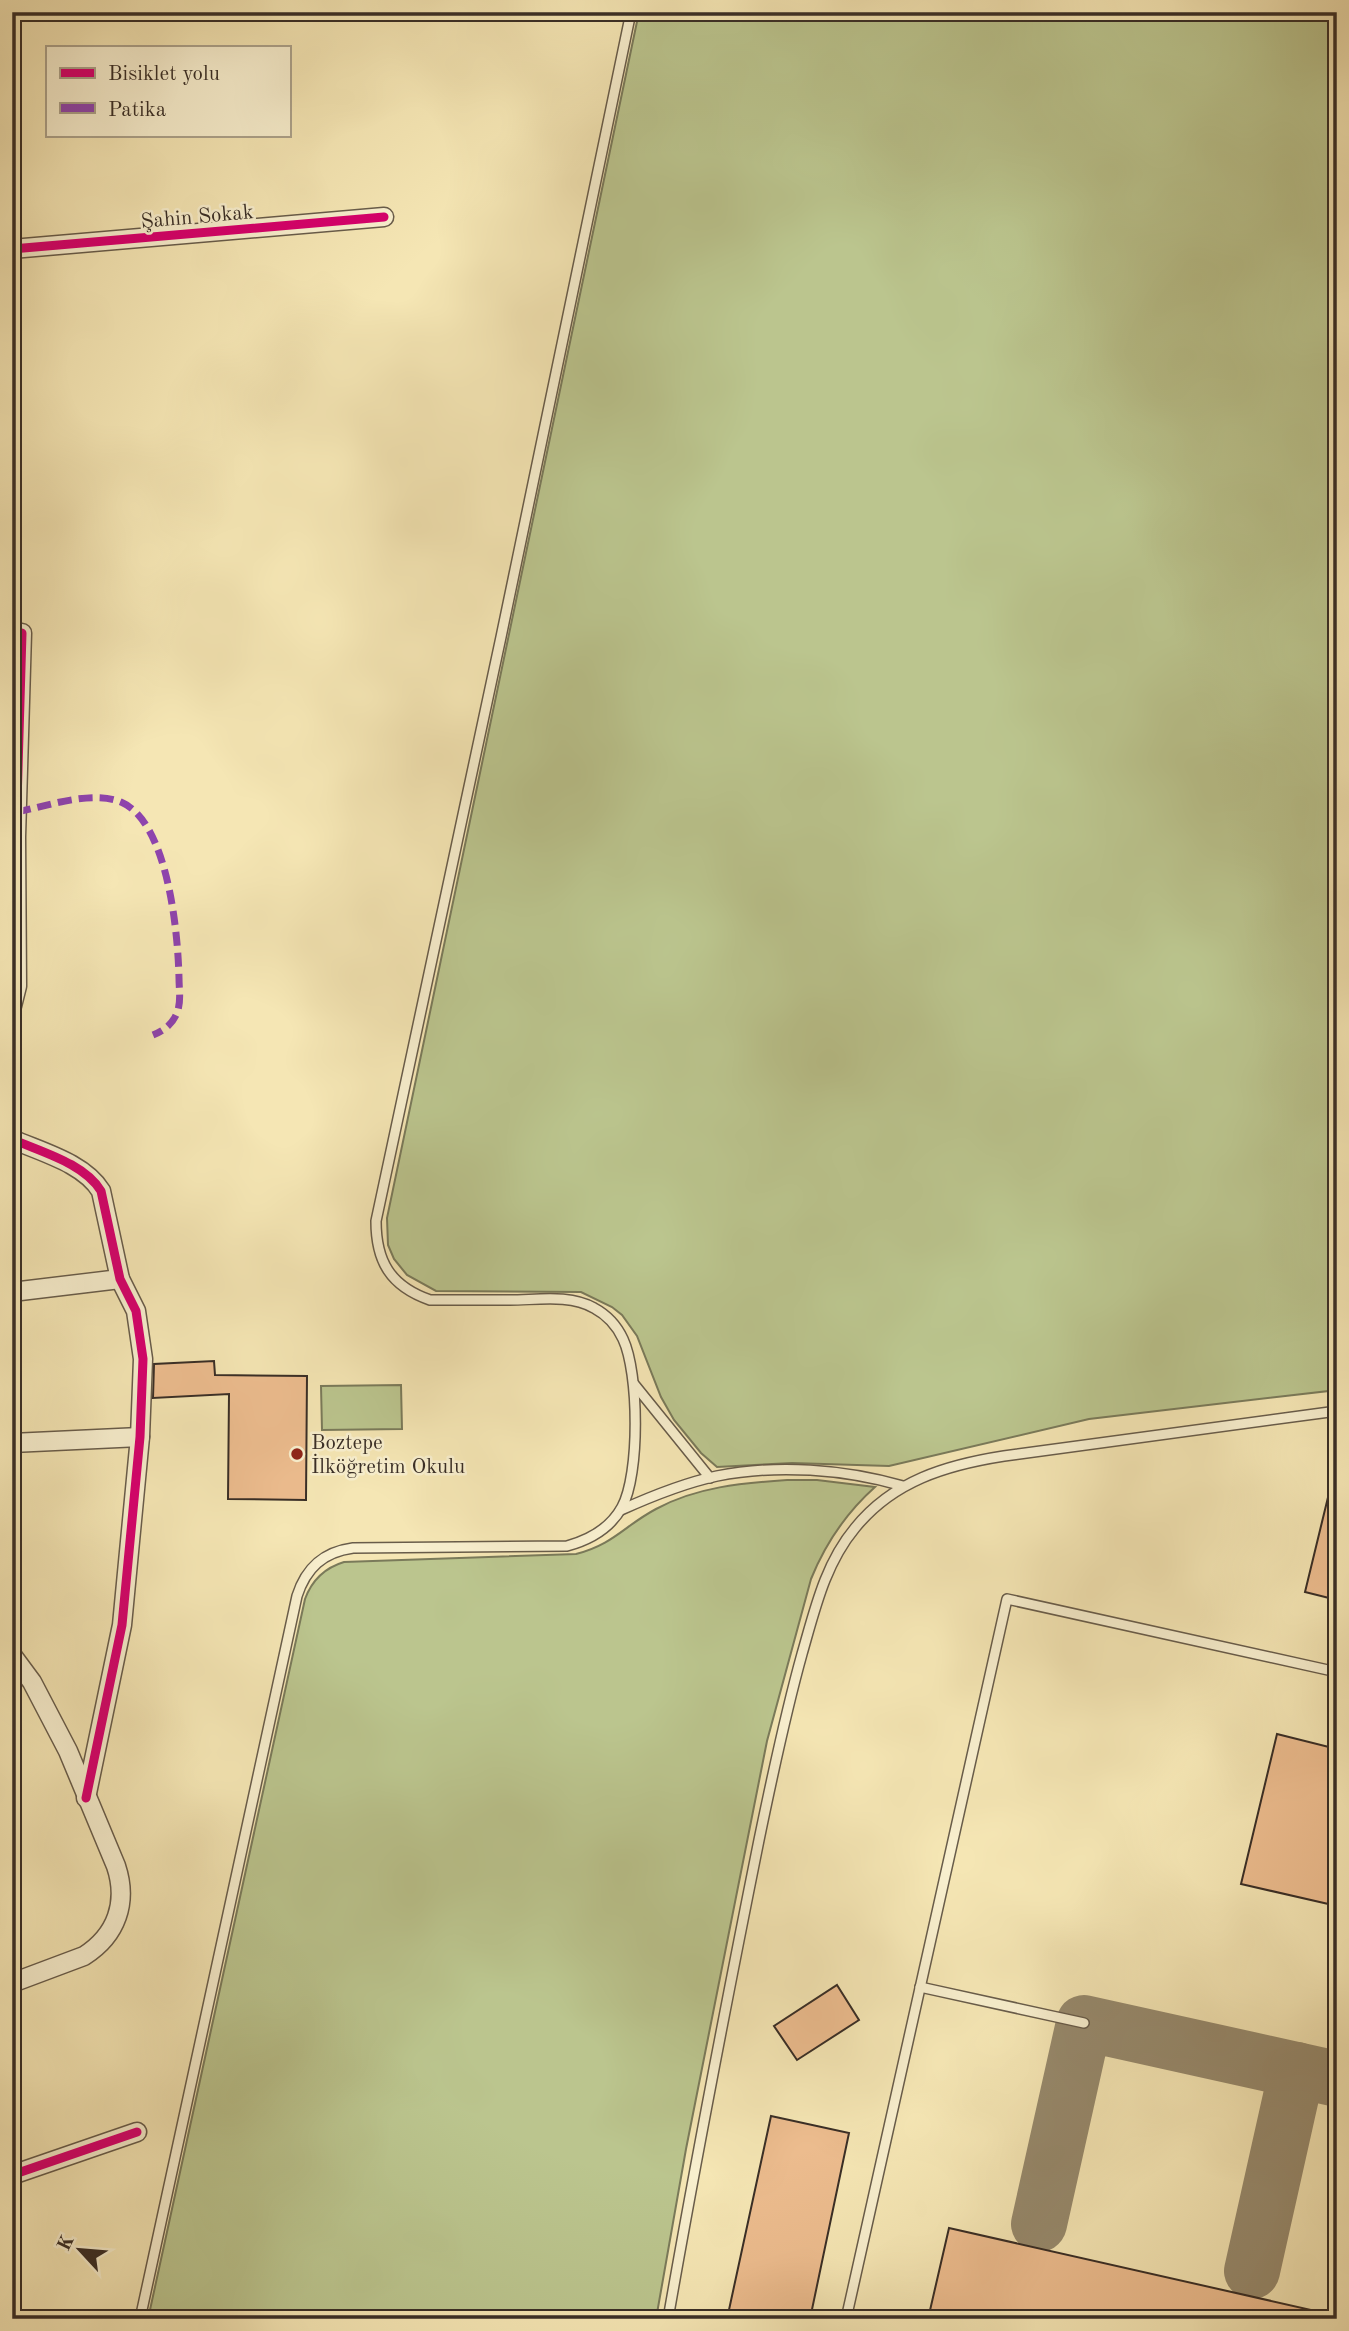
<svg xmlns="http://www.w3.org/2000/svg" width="1349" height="2331" font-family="'Old Standard TT',serif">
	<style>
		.green { fill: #bbc58e; stroke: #7a7a5a; stroke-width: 2 }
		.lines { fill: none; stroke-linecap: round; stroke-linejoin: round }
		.taxiway { stroke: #978a6d; stroke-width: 56 }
		.building { fill: #ecbc8e; stroke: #392e26; stroke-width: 2 }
		.lane-casing { stroke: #685c4a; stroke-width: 12 }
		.street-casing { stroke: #685c4a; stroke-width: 21 }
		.lane { stroke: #f8efce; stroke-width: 9 }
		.street { stroke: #f8efce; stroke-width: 18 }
		.quiet { stroke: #8e44ad; stroke-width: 7; stroke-dasharray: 14 7; stroke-linecap: butt }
		.cycleway-casing { stroke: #f8efce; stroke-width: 13 }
		.cycleway { stroke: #d6006c; stroke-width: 9 }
		.poi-dot { fill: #8f2418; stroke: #f8efce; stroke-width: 2.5 }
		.labels { text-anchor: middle; stroke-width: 5; stroke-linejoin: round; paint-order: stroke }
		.street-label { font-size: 21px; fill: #392e26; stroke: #f8efce }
		.poi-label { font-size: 21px; fill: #392e26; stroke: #f8efce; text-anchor: start }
	</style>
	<rect width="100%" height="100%" fill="#f5e6b4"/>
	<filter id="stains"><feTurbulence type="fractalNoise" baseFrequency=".00286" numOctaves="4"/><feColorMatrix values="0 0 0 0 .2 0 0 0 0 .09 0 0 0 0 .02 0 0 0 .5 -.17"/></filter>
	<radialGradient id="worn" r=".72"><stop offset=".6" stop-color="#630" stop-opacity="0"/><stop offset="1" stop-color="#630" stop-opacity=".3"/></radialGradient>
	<g class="green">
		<path d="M639,12H1337V1390L1089,1419L889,1466L792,1463L717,1467L701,1453L674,1420L661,1397L637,1336L622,1315L612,1307L581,1292L436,1291L407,1275L394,1259L388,1245L387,1218Z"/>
		<path d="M401,1385L402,1429L322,1430L321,1386Z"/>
		<path d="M787,1480H817L875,1487C846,1513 826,1542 811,1579L767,1741L686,2149L656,2319H148L305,1599C312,1580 324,1568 344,1562L576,1554C614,1544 624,1526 656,1509C696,1487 742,1483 787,1480Z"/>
	</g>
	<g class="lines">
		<g class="taxiway">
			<path d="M1039,2224L1084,2023L1337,2079"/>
			<path d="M1252,2271L1297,2070"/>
		</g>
	</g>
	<g class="building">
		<path d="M214,1361L215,1375L307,1376L306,1500L228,1499L229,1394L153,1398L154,1364Z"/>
		<path d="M1330,1489L1337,1490V1600L1305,1592Z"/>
		<path d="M1277,1734L1337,1749V1906L1241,1884Z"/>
		<path d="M837,1985L859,2020L797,2060L774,2026Z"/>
		<path d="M771,2116L849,2133L810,2319H727Z"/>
		<path d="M949,2228L1320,2312V2319H928Z"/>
	</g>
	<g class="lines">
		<g class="lane-casing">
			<g id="lane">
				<path d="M634,1384L710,1478"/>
				<path d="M621,1510C652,1496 684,1483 717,1476C777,1464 844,1469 903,1486"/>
				<path d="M920,1987L1084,2023"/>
				<path d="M140,2319L297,1596C306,1568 323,1552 353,1548L567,1546C589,1540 610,1529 622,1507C640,1474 639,1373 623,1339C617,1326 607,1315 594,1308C570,1294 537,1300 510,1300C483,1300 456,1300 430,1300C390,1286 376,1261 376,1221L501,637L631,12"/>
				<path d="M668,2319C696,2159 727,1999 759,1840C772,1777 785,1715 802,1654C815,1609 825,1564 855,1528C893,1481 946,1465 1004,1456L1337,1411"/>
				<path d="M846,2319L1007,1599L1337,1672"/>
			</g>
		</g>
		<g class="street-casing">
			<g id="street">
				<path d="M12,249L384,217"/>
				<path d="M12,1006L17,986L16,837L22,633"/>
				<path d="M12,1139C41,1152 84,1163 101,1191L120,1279L136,1311L143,1359L140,1437L122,1625L86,1798"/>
				<path d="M12,1292L120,1279"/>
				<path d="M12,1443L140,1437"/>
				<path d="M12,1655L32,1682L68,1751L116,1866C128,1902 117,1935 84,1956L12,1983"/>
				<path d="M12,2175L137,2132"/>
			</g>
		</g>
		<use href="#lane" class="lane"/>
		<use href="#street" class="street"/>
		<path class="quiet" d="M17,812C47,806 92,790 121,802C168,822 178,933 179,978C179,989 181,999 178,1010C174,1023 165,1030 153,1035"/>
		<g class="cycleway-casing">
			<g id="cycleway">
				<path d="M12,249L384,217"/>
				<path d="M12,1006L17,986L16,837L22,633"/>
				<path d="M12,1139C41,1152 84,1163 101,1191L120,1279L136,1311L143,1359L140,1437L122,1625L86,1798"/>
				<path d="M12,2175L137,2132"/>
			</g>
		</g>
		<use href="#cycleway" class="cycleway"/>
	</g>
	<circle class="poi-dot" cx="297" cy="1454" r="7"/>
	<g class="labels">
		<g class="street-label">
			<text transform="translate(197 216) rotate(-5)" y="7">Şahin Sokak</text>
		</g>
		<g class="poi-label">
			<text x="311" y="1449">Boztepe<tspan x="311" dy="24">İlköğretim Okulu</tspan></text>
		</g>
	</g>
	<rect width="1349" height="2331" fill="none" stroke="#f5e6b4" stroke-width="42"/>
	<rect x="14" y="14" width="1321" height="2303" fill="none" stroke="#392e26" stroke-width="3.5"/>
	<rect x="21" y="21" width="1307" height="2289" fill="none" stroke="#392e26" stroke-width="2"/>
	<rect x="46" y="46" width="245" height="91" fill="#f8efce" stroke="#aca28b" stroke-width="2"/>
	<rect x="60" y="68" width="35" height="10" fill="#d6006c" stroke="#aca28b" stroke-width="2"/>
	<text x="108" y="80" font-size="21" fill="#392e26">Bisiklet yolu</text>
	<rect x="60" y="103" width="35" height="10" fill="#8e44ad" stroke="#aca28b" stroke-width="2"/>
	<text x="108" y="116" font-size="21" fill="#392e26">Patika</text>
	<g transform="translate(80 2250) rotate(296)" stroke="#f8efce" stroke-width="5" paint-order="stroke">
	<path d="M0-5L12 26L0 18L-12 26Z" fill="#392e26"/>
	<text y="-10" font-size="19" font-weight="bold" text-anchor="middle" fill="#392e26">K</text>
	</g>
	<rect width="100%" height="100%" filter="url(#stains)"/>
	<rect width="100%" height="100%" fill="url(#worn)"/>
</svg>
